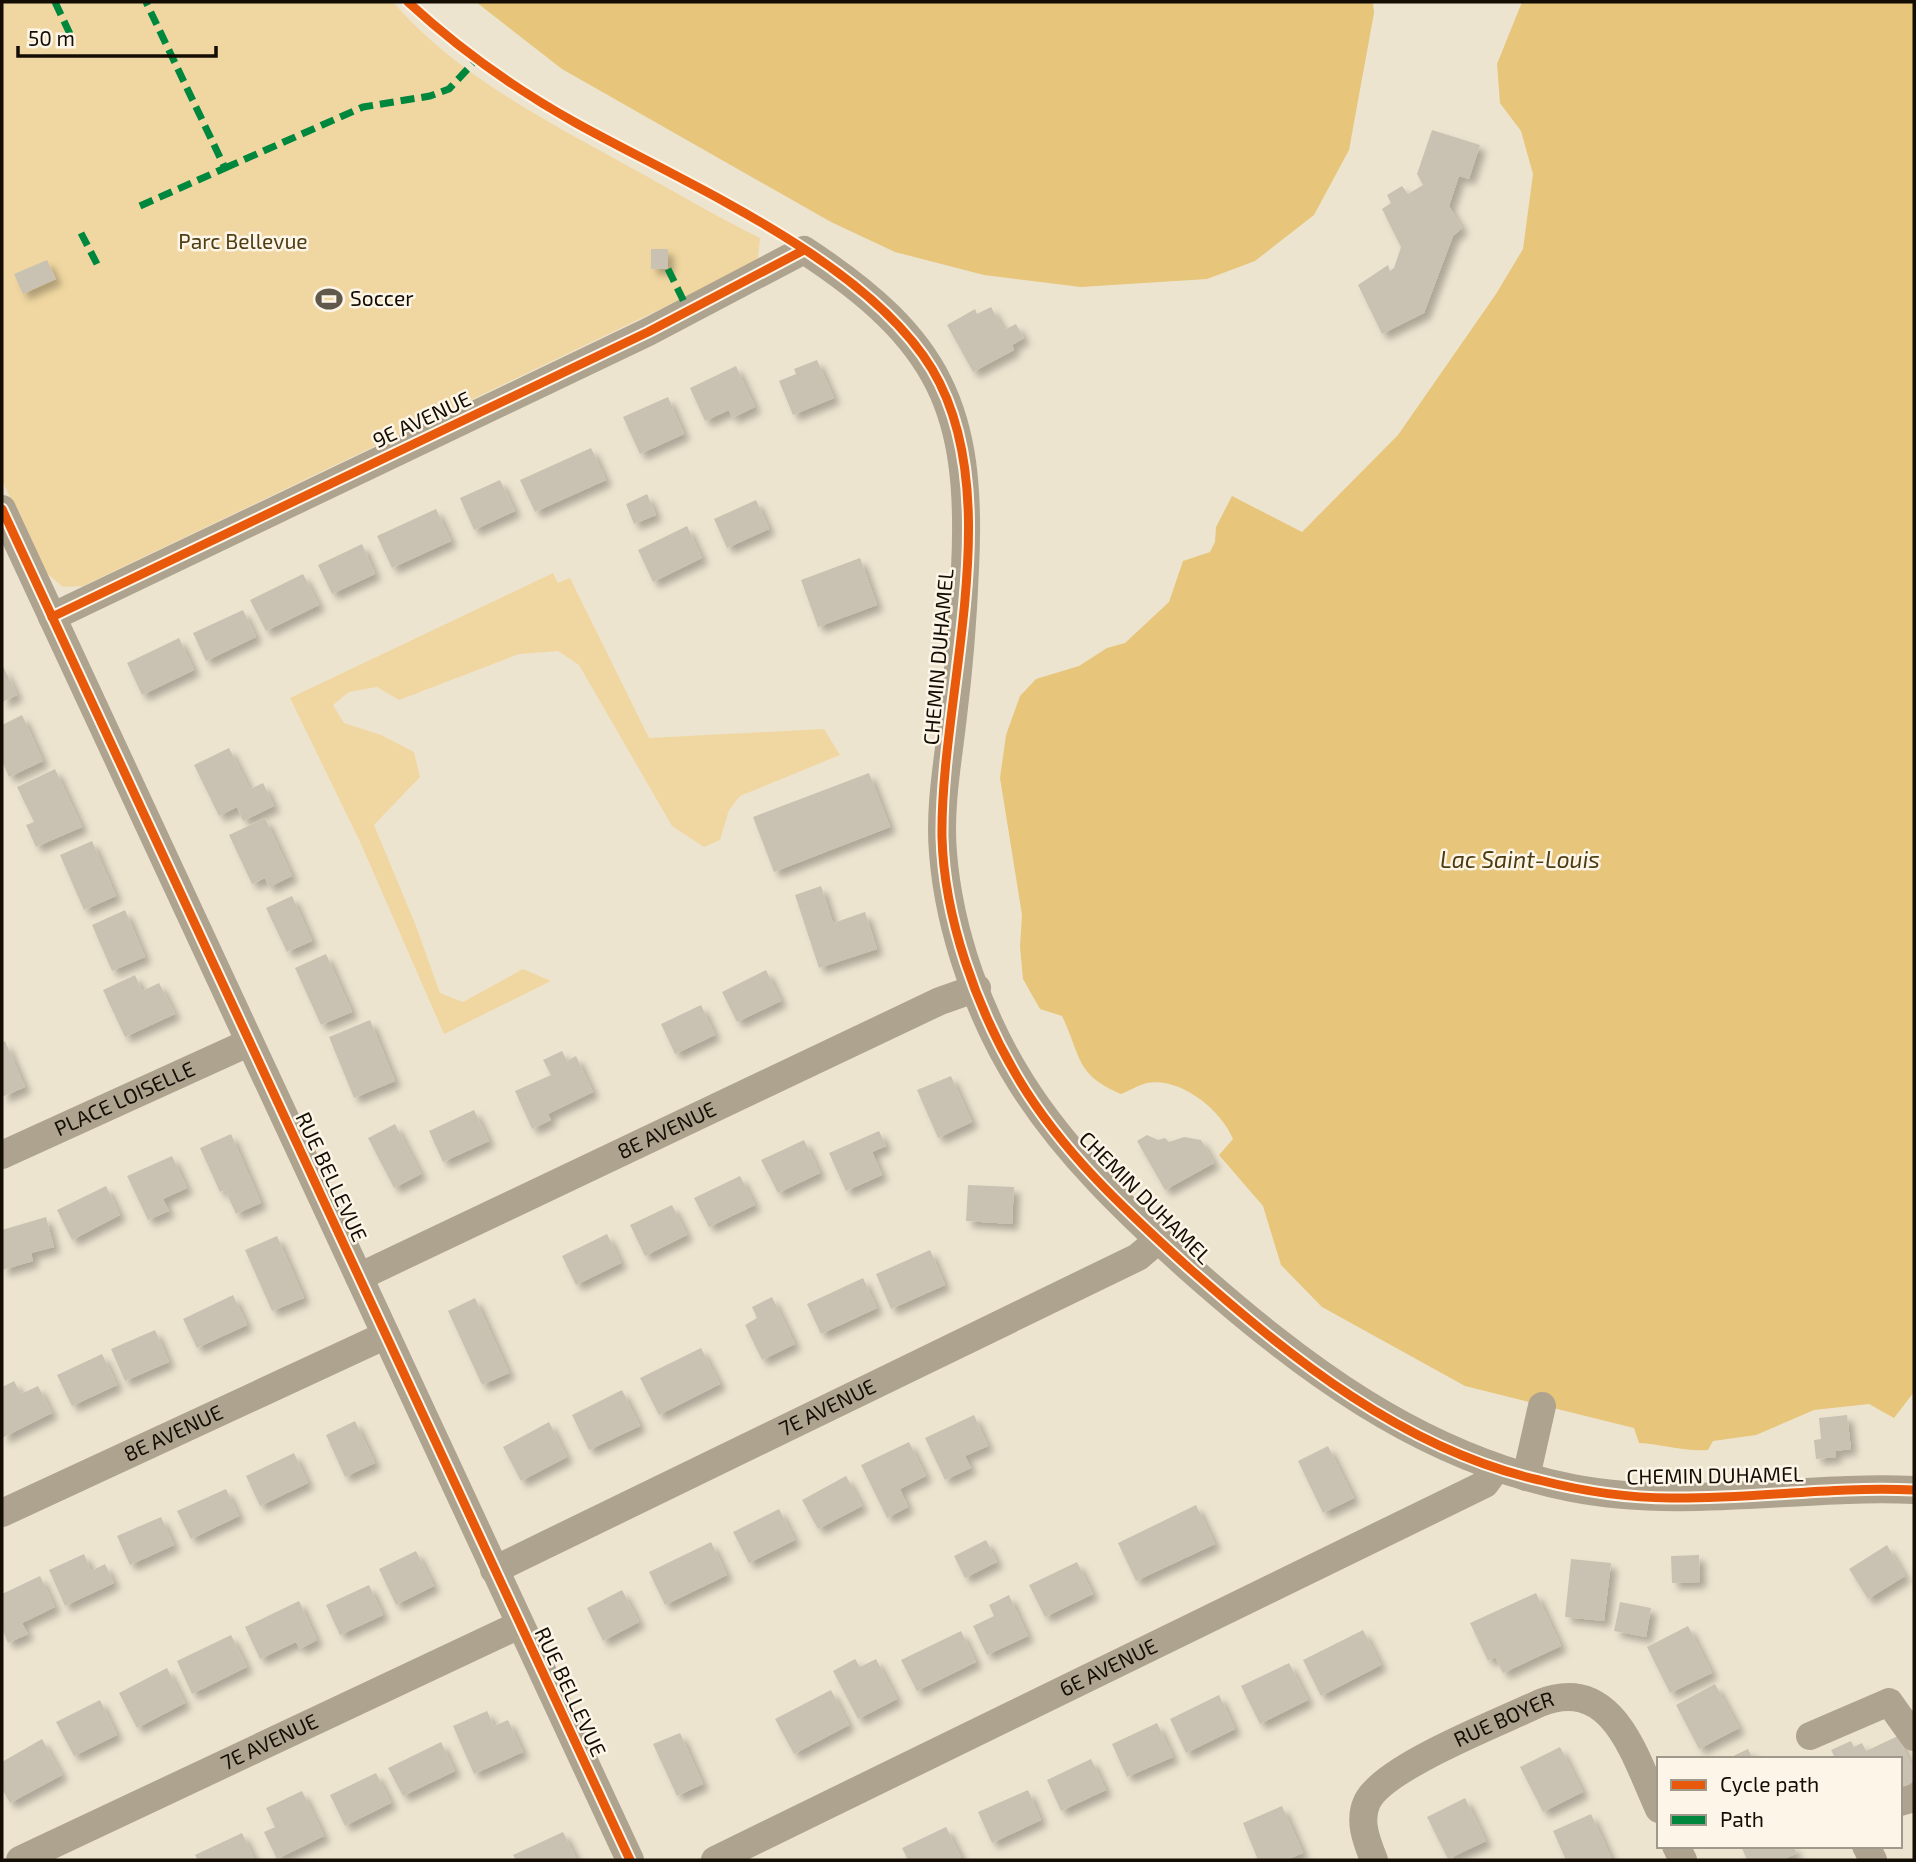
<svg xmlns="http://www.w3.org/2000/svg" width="1916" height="1862" font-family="'Exo 2',sans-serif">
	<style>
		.green { fill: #f0d7a1 }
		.water { fill: #e7c57a }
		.building { fill: #c9c2b2; filter: url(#shadow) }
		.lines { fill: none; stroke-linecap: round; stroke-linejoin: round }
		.minor { stroke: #ada38f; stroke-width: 28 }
		.quiet { stroke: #00873e; stroke-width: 7; stroke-dasharray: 14 7; stroke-linecap: butt }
		.cycleway-casing { stroke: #fdf6e8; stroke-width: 13 }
		.cycleway { stroke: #e8590c; stroke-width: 9 }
		.labels { text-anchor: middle; stroke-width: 5; stroke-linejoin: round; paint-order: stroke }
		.park-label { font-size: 21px; fill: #4f3d13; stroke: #fdf6e8 }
		.poi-label { font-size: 21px; fill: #130d03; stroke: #fdf6e8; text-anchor: start }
		.street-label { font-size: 21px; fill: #130d03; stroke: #fdf6e8 }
		.water-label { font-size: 23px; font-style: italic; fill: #4d3b11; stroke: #fdf6e8 }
	</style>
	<defs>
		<filter id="shadow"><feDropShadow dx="6" dy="6" stdDeviation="3.5" flood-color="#0004"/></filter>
	</defs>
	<rect width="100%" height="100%" fill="#ede4d0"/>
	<g class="green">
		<path d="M2,2H393C455,74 546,121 628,166C672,190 715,216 760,238L758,258L746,268L83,586L63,587L43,570L2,480Z"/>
		<path d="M553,573L558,583L570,578L649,738L824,729L840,755L740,796L729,810L720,840L704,847L672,826L579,665L558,651L519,654L399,700L377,687L349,692L333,705L344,723L381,735L414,752L420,777L374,825L416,926L440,993L463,1002L523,969L551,981L444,1034L361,844L290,698Z"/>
	</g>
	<g class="water">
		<path d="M476,2H1373L1374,13L1349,150L1314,215L1255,261L1207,279L1081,287L984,275L895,252L831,222L562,69Z"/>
		<path d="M1522,2H1914V1392L1894,1418L1869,1404L1814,1410L1756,1435L1713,1441L1708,1450C1686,1452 1661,1444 1639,1443L1634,1428L1465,1386L1322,1307L1281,1265L1263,1206L1219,1155L1233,1139C1221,1110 1181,1077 1147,1083C1138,1085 1129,1091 1121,1094C1075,1074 1082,1058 1062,1016L1040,1009L1023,979L1020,947L1022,915L1000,778L1006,735L1020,696L1036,679L1079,666L1107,648L1125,643L1169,602L1183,561L1210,552L1215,542L1216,527L1232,496L1302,532L1398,435L1496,294L1523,249L1533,174L1521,131L1500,103L1497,64Z"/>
	</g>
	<g class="building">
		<path d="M1432,130L1480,145L1469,179L1459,176L1449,206L1462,228L1453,236L1424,313L1382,334L1358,285L1388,265L1390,271L1394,268L1401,247L1382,209L1391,203L1387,195L1402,186L1408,194L1423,185L1417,174Z"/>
		<rect x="651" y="249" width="17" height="20"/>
		<path d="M47,260L56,279L23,294L14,274Z"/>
		<path d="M991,307L1004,330L1016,324L1024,338L1012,345L1014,350L973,372L947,325L975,309L977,314Z"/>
		<path d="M817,360L834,398L793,415L779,381L796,374L794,369Z"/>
		<path d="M736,366L755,407L732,418L729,410L705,421L690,388Z"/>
		<path d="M668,397L684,434L640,454L623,417Z"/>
		<path d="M591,448L606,480L535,512L520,480Z"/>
		<path d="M500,480L515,511L474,530L460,498Z"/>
		<path d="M647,494L656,515L634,524L626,504Z"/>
		<path d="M756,500L769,529L727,548L714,519Z"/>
		<path d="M436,509L451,541L392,568L377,536Z"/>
		<path d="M687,526L702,558L653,582L638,550Z"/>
		<path d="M362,544L375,574L332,594L318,565Z"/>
		<path d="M860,558L877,605L818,627L801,580Z"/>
		<path d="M303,574L319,605L266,631L250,600Z"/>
		<path d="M243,610L256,637L206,661L193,633Z"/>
		<path d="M179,638L194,670L142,695L127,663Z"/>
		<path d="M2,664L17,695L2,702Z"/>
		<path d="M22,715L43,761L9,777L2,761V725Z"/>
		<path d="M229,748L250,789L263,783L274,806L243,821L237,807L219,816L194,765Z"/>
		<path d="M55,769L82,827L36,847L26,825L34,822L17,787Z"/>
		<path d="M869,773L890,827L774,872L753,817Z"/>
		<path d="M265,818L292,876L269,887L265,878L252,884L229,835Z"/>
		<path d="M92,841L116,896L84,910L60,855Z"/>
		<path d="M821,886L833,923L865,912L877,949L819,968L795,895Z"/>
		<path d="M292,896L312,941L287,952L266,908Z"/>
		<path d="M125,910L145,957L112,971L92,925Z"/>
		<path d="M326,954L352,1012L321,1025L295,968Z"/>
		<path d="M766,970L781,1001L737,1022L722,992Z"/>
		<path d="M135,975L142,991L159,983L175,1014L125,1037L103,990Z"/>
		<path d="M701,1005L715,1035L675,1054L661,1024Z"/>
		<path d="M370,1020L395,1081L354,1098L329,1037Z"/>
		<path d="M5,1041L25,1087L2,1097V1043Z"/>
		<path d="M562,1051L567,1061L576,1056L593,1092L548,1114L551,1120L532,1129L515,1091L551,1075L543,1060Z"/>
		<path d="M951,1076L972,1122L938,1138L917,1090Z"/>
		<path d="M474,1110L489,1141L443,1162L429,1131Z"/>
		<path d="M395,1124L421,1174L394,1188L368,1138Z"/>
		<path d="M879,1131L886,1146L872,1152L882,1175L846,1191L829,1153Z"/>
		<path d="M231,1134L261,1203L236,1214L225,1190L220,1192L200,1148Z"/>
		<path d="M1147,1135L1158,1140L1165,1138L1169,1142L1184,1137L1201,1140L1214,1163L1165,1190L1137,1141Z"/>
		<path d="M804,1140L820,1173L778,1193L761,1160Z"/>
		<path d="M172,1156L187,1188L163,1199L169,1211L148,1220L127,1176Z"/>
		<path d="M740,1176L755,1205L709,1227L694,1198Z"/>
		<path d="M968,1185L1014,1187L1012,1224L966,1221Z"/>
		<path d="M106,1186L120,1215L72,1240L57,1210Z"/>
		<path d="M672,1205L687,1235L645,1256L630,1225Z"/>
		<path d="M46,1217L54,1247L31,1253L33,1261L2,1270V1230Z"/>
		<path d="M607,1234L621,1263L576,1285L562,1256Z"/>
		<path d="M277,1236L304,1298L272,1311L245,1250Z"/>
		<path d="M930,1250L945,1285L891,1309L876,1274Z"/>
		<path d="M863,1278L877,1308L821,1334L807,1304Z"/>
		<path d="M233,1295L247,1325L197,1348L183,1319Z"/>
		<path d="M772,1297L795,1344L762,1360L745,1325L757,1318L752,1307Z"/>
		<path d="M475,1298L509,1373L482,1385L448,1311Z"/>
		<path d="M155,1330L169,1362L125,1381L111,1349Z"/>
		<path d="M701,1348L720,1384L659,1415L640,1378Z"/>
		<path d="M102,1354L117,1385L72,1406L57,1375Z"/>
		<path d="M14,1381L21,1394L38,1386L52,1413L2,1438V1387Z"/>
		<path d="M622,1390L640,1426L589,1450L572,1415Z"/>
		<path d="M974,1415L988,1446L965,1456L971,1468L945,1480L925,1438Z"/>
		<path d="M1847,1415L1851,1449L1835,1451L1836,1457L1816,1459L1814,1440L1821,1439L1819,1418Z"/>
		<path d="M355,1421L375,1463L345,1477L326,1435Z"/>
		<path d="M549,1422L567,1457L521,1481L503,1447Z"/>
		<path d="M909,1442L926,1476L900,1489L908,1507L887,1518L861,1465Z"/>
		<path d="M1328,1446L1354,1498L1323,1513L1298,1461Z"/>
		<path d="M294,1453L308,1483L260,1506L246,1476Z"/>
		<path d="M846,1476L862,1506L818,1529L802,1500Z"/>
		<path d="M226,1489L239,1516L191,1539L177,1511Z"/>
		<path d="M1196,1505L1215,1544L1136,1581L1118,1543Z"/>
		<path d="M779,1509L795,1540L749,1563L733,1532Z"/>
		<path d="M161,1517L174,1545L130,1565L117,1536Z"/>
		<path d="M986,1540L997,1562L965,1578L954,1556Z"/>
		<path d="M711,1542L727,1575L665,1605L649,1572Z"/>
		<path d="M1887,1545L1905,1576L1868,1599L1849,1569Z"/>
		<path d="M416,1551L434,1586L396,1605L379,1569Z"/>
		<path d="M84,1554L91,1571L105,1564L114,1583L65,1606L49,1570Z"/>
		<path d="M1699,1555L1700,1582L1672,1583L1671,1556Z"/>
		<path d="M1571,1559L1611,1563L1604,1621L1565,1617Z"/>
		<path d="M1077,1562L1093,1594L1045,1617L1029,1585Z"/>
		<path d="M40,1576L55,1607L22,1623L28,1634L8,1643L2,1629V1594Z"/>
		<path d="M369,1585L383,1615L340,1635L326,1605Z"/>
		<path d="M622,1590L639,1622L603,1641L587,1608Z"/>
		<path d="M1536,1593L1561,1646L1503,1673L1495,1657L1488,1661L1470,1623Z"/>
		<path d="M1009,1595L1028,1636L987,1655L973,1626L994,1616L989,1605Z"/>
		<path d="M299,1601L317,1640L300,1649L296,1642L260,1659L245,1627Z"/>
		<path d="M1620,1602L1651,1608L1646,1637L1614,1631Z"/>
		<path d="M1688,1626L1712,1673L1670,1693L1647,1647Z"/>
		<path d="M1363,1630L1381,1665L1321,1696L1303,1660Z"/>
		<path d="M961,1631L976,1662L917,1691L901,1660Z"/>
		<path d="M231,1635L247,1667L192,1694L177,1661Z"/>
		<path d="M855,1659L860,1667L876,1659L897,1699L858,1719L833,1671Z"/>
		<path d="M1289,1663L1308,1700L1260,1724L1241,1686Z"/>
		<path d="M167,1668L185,1703L137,1728L119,1693Z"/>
		<path d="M1715,1684L1739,1728L1699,1749L1676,1705Z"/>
		<path d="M831,1690L849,1725L794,1754L775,1719Z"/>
		<path d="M1219,1695L1235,1729L1186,1753L1170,1719Z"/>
		<path d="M100,1700L117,1735L74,1756L56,1722Z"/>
		<path d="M487,1711L494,1726L508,1720L523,1752L474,1774L453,1726Z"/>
		<path d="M1157,1723L1173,1757L1127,1777L1112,1744Z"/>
		<path d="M680,1733L703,1784L677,1796L653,1744Z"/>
		<path d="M1898,1736L1914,1772V1781L1900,1788V1759H1829L1834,1756L1831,1750L1851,1741L1854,1747L1862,1743L1866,1751Z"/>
		<path d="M42,1739L62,1775L10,1803L2,1789V1762Z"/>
		<path d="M441,1742L455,1771L403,1796L388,1768Z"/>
		<path d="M1560,1747L1583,1792L1543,1812L1520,1767Z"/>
		<path d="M1748,1749L1753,1759H1727Z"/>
		<path d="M1091,1759L1106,1790L1061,1811L1047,1780Z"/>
		<path d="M376,1773L391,1803L345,1826L330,1795Z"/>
		<path d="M1028,1790L1041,1820L992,1843L978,1812Z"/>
		<path d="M302,1791L324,1836L277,1859L264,1832L275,1827L266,1808Z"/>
		<path d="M1465,1798L1486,1841L1448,1859L1427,1817Z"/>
		<path d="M1282,1806L1303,1853L1286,1860H1258L1243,1823Z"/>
		<path d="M1591,1814L1612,1860H1566L1553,1831Z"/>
		<path d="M946,1827L961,1857L954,1860H908L902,1848Z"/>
		<path d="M563,1832L577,1860H516L513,1855Z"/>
		<path d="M242,1833L255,1860H198L195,1855Z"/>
		<path d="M1741,1846H1793L1797,1853L1782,1860H1747Z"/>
	</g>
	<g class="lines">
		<g class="minor">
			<path d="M2,509L630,1860"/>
			<path d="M52,617L648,332L804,250C940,339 973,409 965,569C963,618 959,668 953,716C948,761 939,807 943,853C949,931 980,1018 1022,1084C1066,1153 1125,1210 1186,1265C1300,1366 1418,1457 1572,1488C1686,1510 1800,1485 1914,1490"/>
			<path id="s1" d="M2,1155L248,1043"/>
			<path id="s2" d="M359,1277L940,1001L977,988"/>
			<path d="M1526,1477L1542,1406"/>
			<path id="s3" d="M2,1513L384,1336"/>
			<path id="s4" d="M494,1570L1138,1257L1158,1240"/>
			<path d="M1810,1736L1889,1702L1914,1737"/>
			<path d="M1900,1802L1914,1798"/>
			<path d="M1676,1846L1683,1860"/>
			<path d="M1866,1846L1873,1860"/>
			<path id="s5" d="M20,1860L519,1625"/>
			<path id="s6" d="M715,1860L1485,1484L1496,1469"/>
			<path id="s7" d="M1374,1860C1367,1842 1358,1821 1367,1802C1383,1767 1501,1722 1540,1703C1614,1674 1635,1758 1659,1809"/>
		</g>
		<g class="quiet">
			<path d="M55,2L71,36"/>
			<path d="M225,168L363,107L430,96L449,89L476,60"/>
			<path d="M140,206L225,168L146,2"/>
			<path d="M81,233L97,264"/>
			<path d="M668,269L689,312"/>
		</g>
		<g class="cycleway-casing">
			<g id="cycleway">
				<path d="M408,2C459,49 515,89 576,123C686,184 866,260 932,369C1009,497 940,696 942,837C944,918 977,1009 1018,1078C1062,1152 1126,1211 1189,1268C1291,1358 1403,1449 1539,1480C1582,1491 1626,1498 1671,1498C1752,1499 1833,1486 1914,1490"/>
				<path d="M2,509L630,1860"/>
				<path d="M52,617L648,332L804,250"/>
			</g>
		</g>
		<use href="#cycleway" class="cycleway"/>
	</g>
	<defs>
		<g id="stadium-bare" transform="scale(2.1)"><path d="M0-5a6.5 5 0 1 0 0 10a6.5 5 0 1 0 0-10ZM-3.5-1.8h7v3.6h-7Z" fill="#5f584b" stroke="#fdf6e8" stroke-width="2.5" paint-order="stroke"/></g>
	</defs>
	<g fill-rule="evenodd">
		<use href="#stadium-bare" x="329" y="299"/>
	</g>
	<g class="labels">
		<g class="park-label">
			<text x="243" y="249">Parc Bellevue</text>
		</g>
		<g class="poi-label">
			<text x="350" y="306">Soccer</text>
		</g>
		<g class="street-label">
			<text transform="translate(422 420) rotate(-25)" y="7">9E AVENUE</text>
			<text transform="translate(939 657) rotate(-85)" y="7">CHEMIN DUHAMEL</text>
			<text dy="7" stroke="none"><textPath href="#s1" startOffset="135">PLACE LOISELLE</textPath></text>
			<text dy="7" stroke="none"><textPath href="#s2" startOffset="341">8E AVENUE</textPath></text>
			<text transform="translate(331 1177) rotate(65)" y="7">RUE BELLEVUE</text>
			<text transform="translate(1145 1198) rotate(45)" y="7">CHEMIN DUHAMEL</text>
			<text dy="7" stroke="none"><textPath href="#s4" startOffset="371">7E AVENUE</textPath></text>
			<text dy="7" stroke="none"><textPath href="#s3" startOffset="189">8E AVENUE</textPath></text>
			<text transform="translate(1715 1476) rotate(-1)" y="7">CHEMIN DUHAMEL</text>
			<text dy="7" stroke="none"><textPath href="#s6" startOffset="438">6E AVENUE</textPath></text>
			<text transform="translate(570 1692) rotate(65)" y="7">RUE BELLEVUE</text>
			<text dy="7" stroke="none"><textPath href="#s7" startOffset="222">RUE BOYER</textPath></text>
			<text dy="7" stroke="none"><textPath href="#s5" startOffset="276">7E AVENUE</textPath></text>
		</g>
		<g class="water-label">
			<text x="1520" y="868">Lac Saint-Louis</text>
		</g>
	</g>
	<rect width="1916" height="1862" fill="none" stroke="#130d03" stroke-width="7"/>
	<rect x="1657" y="1757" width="245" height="91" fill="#fdf6e8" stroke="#9f998c" stroke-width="2"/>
	<rect x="1671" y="1780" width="35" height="10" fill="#e8590c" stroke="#9f998c" stroke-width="2"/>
	<text x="1720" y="1792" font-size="21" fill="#130d03">Cycle path</text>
	<rect x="1671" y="1815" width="35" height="10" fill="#00873e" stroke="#9f998c" stroke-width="2"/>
	<text x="1720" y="1827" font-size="21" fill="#130d03">Path</text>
	<path d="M18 46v10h198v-10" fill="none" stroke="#130d03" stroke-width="3.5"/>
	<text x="28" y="46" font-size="21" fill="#130d03" stroke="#fdf6e8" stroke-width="5" paint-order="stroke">50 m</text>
</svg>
